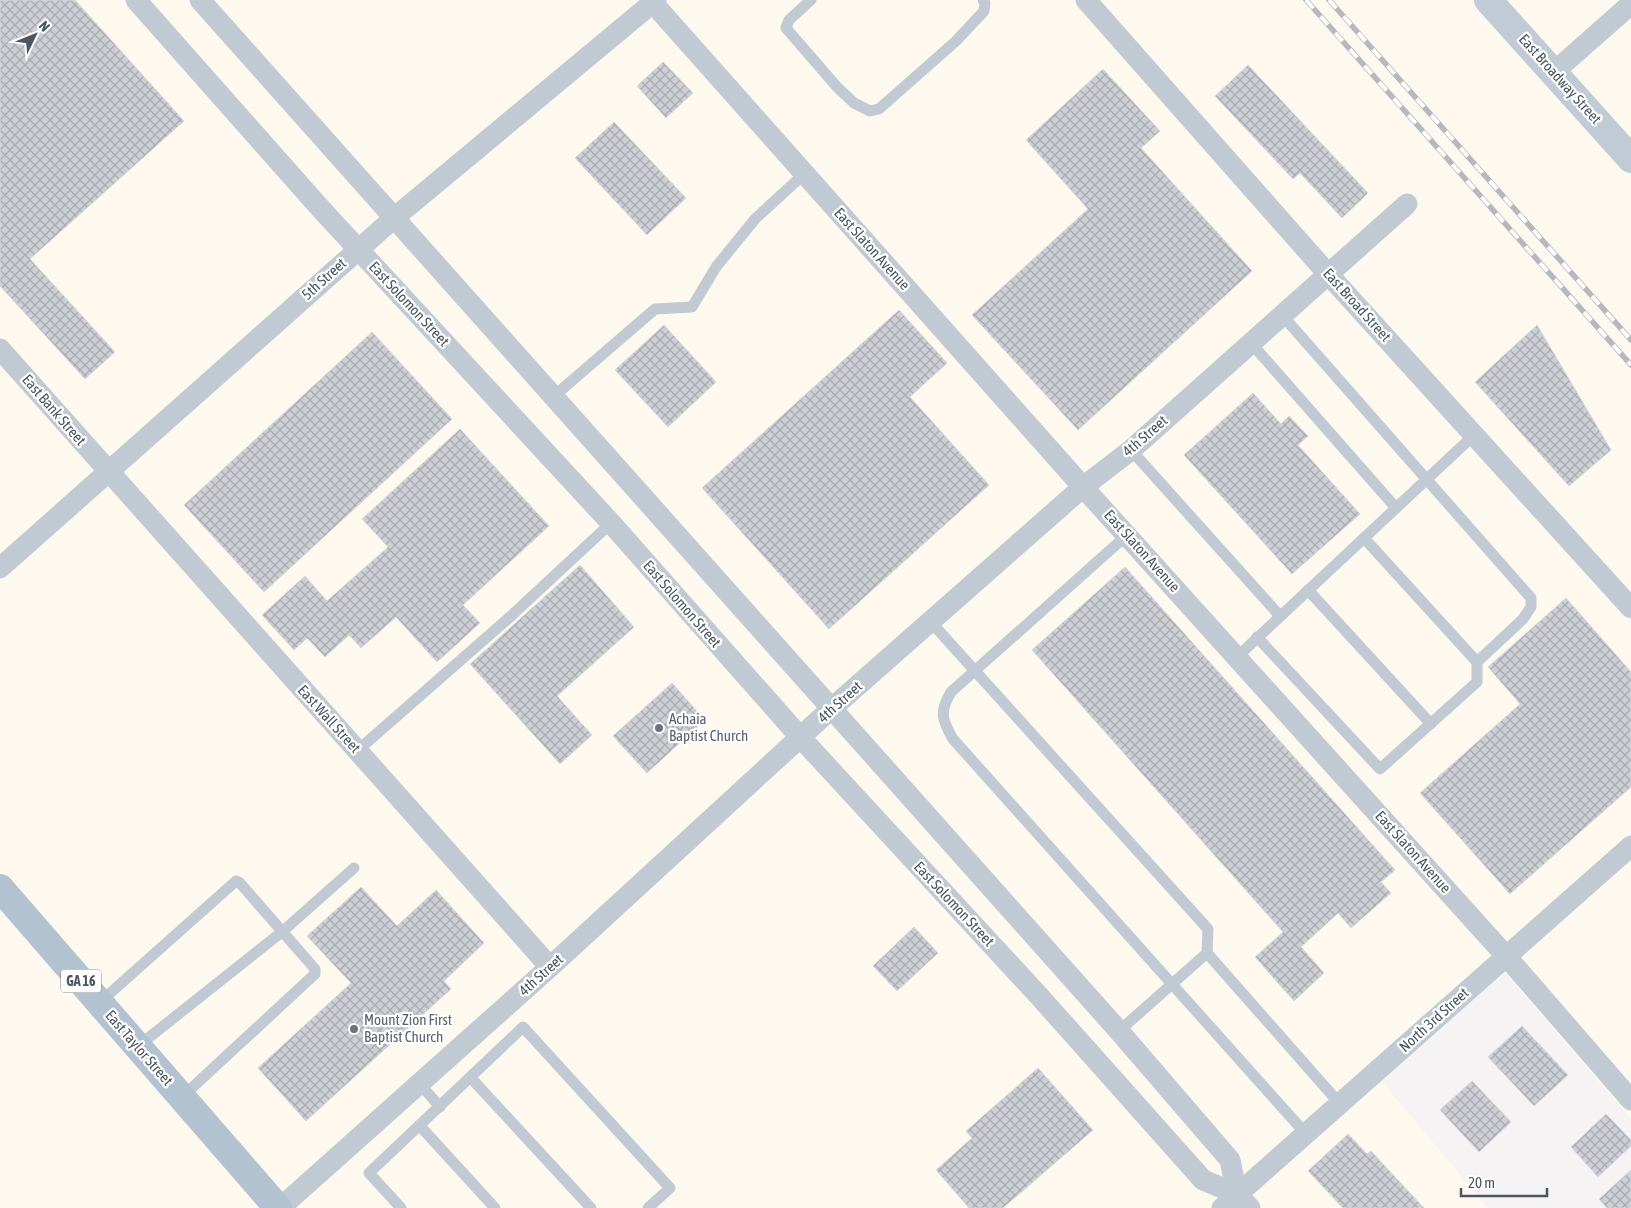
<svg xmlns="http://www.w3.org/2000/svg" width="1631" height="1208" font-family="'Asap Condensed',sans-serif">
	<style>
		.commercial { fill: #fdf9ef }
		.building { fill: url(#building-cross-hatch); stroke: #d7d9de }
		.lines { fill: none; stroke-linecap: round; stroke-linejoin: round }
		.lane { stroke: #c1cad2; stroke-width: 11 }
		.street { stroke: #c1cad2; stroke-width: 21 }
		.secondary { stroke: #c1cbd6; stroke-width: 28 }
		.primary { stroke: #b3c2d1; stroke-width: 28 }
		.rail-casing { stroke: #b5b8bd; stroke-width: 5.5 }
		.rail { stroke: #fff; stroke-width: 4; stroke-dasharray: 11; stroke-linecap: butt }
		.worship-dot { fill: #6b7280; stroke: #fff; stroke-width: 2 }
		.labels { text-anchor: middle; stroke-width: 4.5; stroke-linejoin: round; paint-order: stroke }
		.shield { fill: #fff; stroke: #808990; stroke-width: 1 }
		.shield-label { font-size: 14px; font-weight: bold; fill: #4a5661 }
		.street-label { font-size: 15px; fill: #4a5661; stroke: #fff }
		.worship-label { font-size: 15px; fill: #5b616d; stroke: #fff; text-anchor: start }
	</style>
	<defs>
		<pattern id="building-cross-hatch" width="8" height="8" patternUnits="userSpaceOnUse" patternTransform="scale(1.25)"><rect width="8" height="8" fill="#cdcfd5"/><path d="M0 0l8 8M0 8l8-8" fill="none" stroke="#a8abb0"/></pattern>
	</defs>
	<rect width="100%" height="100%" fill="#f5f3f3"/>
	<path class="commercial" d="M0,0H1631V1119L1505,973L1378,1077L1488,1208H0Z"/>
	<g class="building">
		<path d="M0,0H75L184,121L30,259L115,352L85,379L0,286Z"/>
		<path d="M663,62L693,93L666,118L637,86Z"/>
		<path d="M1248,65L1368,193L1342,218L1300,173L1293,179L1215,96Z"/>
		<path d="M1103,69L1160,131L1141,148L1252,271L1078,430L972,315L1088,209L1026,140Z"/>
		<path d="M614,122L686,198L647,235L575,158Z"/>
		<path d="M899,310L947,363L910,397L989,485L829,629L702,488Z"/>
		<path d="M664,325L716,382L668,427L615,370Z"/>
		<path d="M1537,325L1611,450L1569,486L1475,382Z"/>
		<path d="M372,332L452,419L264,592L184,505Z"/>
		<path d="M1253,393L1281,424L1289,416L1308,436L1298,445L1360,514L1292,574L1184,455Z"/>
		<path d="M460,429L549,526L463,605L480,623L437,662L396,617L361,648L349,635L325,657L307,638L294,650L262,615L305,576L327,601L388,547L362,519Z"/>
		<path d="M580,565L634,627L557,696L592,735L560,764L470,664Z"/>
		<path d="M1125,567L1395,870L1381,882L1391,893L1351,928L1338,913L1301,947L1324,973L1294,1001L1255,957L1283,932L1032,650Z"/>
		<path d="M1566,598L1631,672V787L1510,894L1420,793L1520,704L1488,667Z"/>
		<path d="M672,683L705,720L647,773L613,736Z"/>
		<path d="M361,887L397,926L436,890L484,943L444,981L451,989L306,1121L258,1068L351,983L307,936Z"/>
		<path d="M914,927L938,953L897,991L873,966Z"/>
		<path d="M1522,1026L1568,1075L1534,1106L1488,1057Z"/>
		<path d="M1038,1068L1093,1130L1003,1208H969L936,1170L972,1138L966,1131Z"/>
		<path d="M1472,1081L1511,1122L1479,1152L1440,1110Z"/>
		<path d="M1606,1114L1631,1140V1146L1598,1177L1571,1147Z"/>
		<path d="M1348,1134L1367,1154L1371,1151L1424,1208H1343L1308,1171Z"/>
		<path d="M1631,1170V1208H1607L1599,1199Z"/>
	</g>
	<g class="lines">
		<g class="lane">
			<path d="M811,0L789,20L786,28L837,87L854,103L870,111L879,109L956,41L984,11L985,3L983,0"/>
			<path d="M1251,343L1396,508"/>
			<path d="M553,397L655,309L692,307L716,267L755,219L804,174"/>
			<path d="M1131,450L1280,616"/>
			<path d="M1127,535L951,692C939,712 942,720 953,739L1306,1134"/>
			<path d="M1364,538L1477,662"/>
			<path d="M1308,590L1431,724"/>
			<path d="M930,621L1208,929L1207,953L1340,1104"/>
			<path d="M1257,637L1380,769L1477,682V662L1523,619L1531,607V598L1282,315"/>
			<path d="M1237,657L1474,435"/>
			<path d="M357,751L510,617L611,523"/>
			<path d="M99,1003L236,881L240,883L315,969V974L182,1097"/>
			<path d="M1119,1031L1207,953"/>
			<path d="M137,1047L283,931L354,868"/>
			<path d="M471,1078L591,1208"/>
			<path d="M420,1084L440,1107"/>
			<path d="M420,1126L495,1208"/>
			<path d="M401,1208L369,1173L523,1027L670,1188L648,1208"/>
		</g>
		<g class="street">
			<path d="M136,0L321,209L611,523L800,737L1040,997L1203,1180L1237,1194L1250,1208"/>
			<path d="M200,0L1119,1031L1230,1160L1237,1194"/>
			<path d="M1086,0L1328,274L1631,608"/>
			<path d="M653,3L1083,487L1506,956L1631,1100"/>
			<path d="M1554,72L1631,4"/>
			<path d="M0,349L550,967"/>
			<path d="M0,568L394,218L656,0"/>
			<path d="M280,1208L550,967L831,709L1083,487L1131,450L1407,204"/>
			<path d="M1222,1208L1631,846"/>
		</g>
		<path class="secondary" d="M1488,0L1631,159"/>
		<path class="primary" d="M0,888L278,1208"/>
		<g class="rail-casing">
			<g id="rail">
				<path d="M1306,0L1631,365"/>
				<path d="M1329,0L1631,340"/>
			</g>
		</g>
		<use href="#rail" class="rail"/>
	</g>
	<g class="worship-dot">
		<circle cx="659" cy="728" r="5"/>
		<circle cx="354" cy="1029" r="5"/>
	</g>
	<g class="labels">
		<rect class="shield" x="61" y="969.5" width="40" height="23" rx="4"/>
		<g class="shield-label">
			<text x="81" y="986">GA 16</text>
		</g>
		<g class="street-label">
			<text transform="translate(1560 79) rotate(48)" y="5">East Broadway Street</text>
			<text transform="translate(872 249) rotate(48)" y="5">East Slaton Avenue</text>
			<text transform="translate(324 279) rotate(-42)" y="5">5th Street</text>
			<text transform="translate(409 304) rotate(47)" y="5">East Solomon Street</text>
			<text transform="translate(1357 305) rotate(48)" y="5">East Broad Street</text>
			<text transform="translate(54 410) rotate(49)" y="5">East Bank Street</text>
			<text transform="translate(1145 436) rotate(-41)" y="5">4th Street</text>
			<text transform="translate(1142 551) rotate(48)" y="5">East Slaton Avenue</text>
			<text transform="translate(682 604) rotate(49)" y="5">East Solomon Street</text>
			<text transform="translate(840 702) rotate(-42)" y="5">4th Street</text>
			<text transform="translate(329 719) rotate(48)" y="5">East Wall Street</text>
			<text transform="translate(1413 852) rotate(48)" y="5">East Slaton Avenue</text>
			<text transform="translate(954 904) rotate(47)" y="5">East Solomon Street</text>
			<text transform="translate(541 975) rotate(-42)" y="5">4th Street</text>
			<text transform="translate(1434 1020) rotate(-42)" y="5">North 3rd Street</text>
			<text transform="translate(139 1048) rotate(49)" y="5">East Taylor Street</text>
		</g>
		<g class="worship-label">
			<text x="669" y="724">Achaia<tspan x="669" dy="17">Baptist Church</tspan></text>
			<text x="364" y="1025">Mount Zion First<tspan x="364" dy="17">Baptist Church</tspan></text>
		</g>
	</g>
	<g transform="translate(35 35) rotate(47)" stroke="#ffffff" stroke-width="4" paint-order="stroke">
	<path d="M0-4L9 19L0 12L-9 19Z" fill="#4a5661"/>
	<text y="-8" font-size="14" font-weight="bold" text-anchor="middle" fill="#4a5661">N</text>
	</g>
	<path d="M1461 1188v8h86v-8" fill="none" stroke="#4a5661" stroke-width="2.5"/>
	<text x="1468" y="1188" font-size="15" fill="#4a5661" stroke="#ffffff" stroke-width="4" paint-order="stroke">20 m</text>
</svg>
